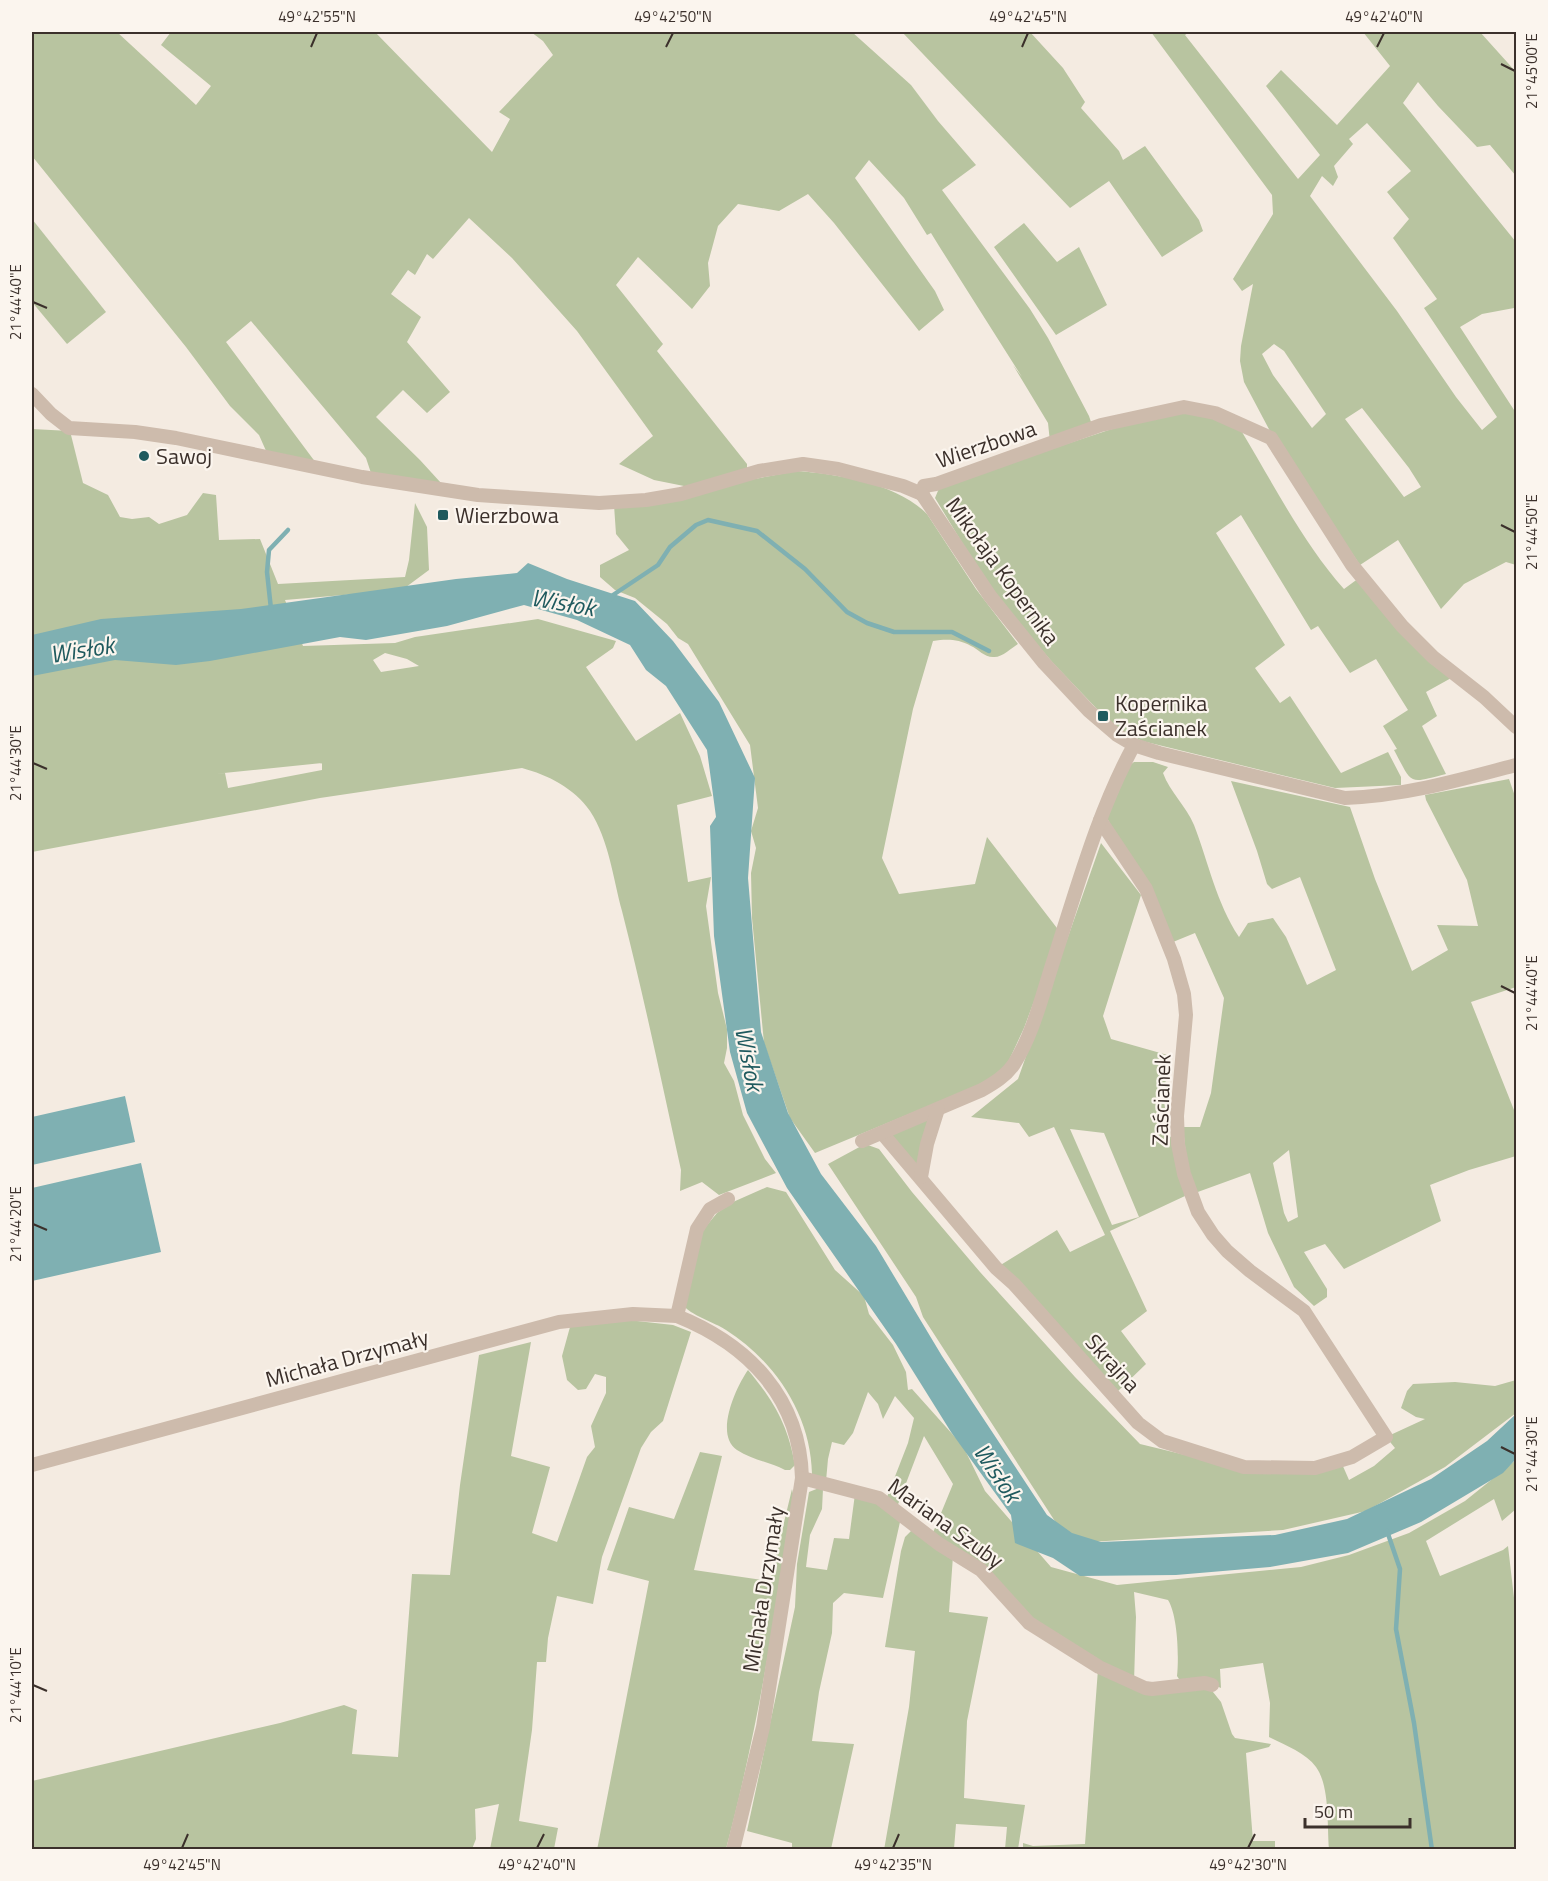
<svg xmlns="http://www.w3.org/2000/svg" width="1548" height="1881" font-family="'Titillium Web',sans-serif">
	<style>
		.green { fill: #b8c4a0; fill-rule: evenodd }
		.water { fill: #7fb0b2 }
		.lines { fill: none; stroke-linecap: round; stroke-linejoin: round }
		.stream { stroke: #7fb0b2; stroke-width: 4.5 }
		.minor { stroke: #cdbbac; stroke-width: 14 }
		.ticks { fill: none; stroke: #3b302b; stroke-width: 2 }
		.poi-dot { fill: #1f5a5e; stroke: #fbf5ee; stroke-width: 2 }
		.labels { text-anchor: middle; stroke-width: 4.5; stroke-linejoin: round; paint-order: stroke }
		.street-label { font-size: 22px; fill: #3b302b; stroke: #fbf5ee }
		.poi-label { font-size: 22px; fill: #3b302b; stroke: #fbf5ee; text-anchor: start }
		.water-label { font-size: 24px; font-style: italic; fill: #1f5a5e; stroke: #fbf5ee }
		.neatline { fill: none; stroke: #3b302b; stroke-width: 2 }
		.ticks-label { font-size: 15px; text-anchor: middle; fill: #3b302b }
	</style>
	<rect width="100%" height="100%" fill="#f4ebe1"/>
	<g class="green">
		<path d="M32,32H117L196,105L211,86L161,45L171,32H375L492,152L510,119L499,112L553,55L543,41L531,32H852L911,85L938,121L976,165L942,190L1030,309L1048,338L1089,416L1091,422L1050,442L1048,423L1013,365L1022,377L939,246L931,233L927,235L904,198L869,160L855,178L935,291L944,310L919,331L834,223L808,194L779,211L738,204L718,226L708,263L710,286L692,309L638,257L616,285L663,344L657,351L747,464V470L689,487L654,480L619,464L653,436L577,331L512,258L469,218L433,259L427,254L415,275L408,270L391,294L421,317L407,342L450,392L427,413L403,390L376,417L420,460L441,483L371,473L366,458L251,321L226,342L316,463L267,453L259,435L230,406L186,347L32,156Z"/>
		<path d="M902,32H1030L1063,68L1085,102L1081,108L1119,151L1123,160L1145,146L1199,220L1203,231L1162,257L1109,181L1070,208Z"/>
		<path d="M1151,32H1189L1185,35L1298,179L1320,155L1266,86L1281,70L1337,125L1390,66L1363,32H1480L1516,72V176L1490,145L1477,147L1438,106L1418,82L1403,103L1516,242V310L1514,308L1482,314L1460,327L1516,413V565L1506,562L1464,584L1441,609L1398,540L1360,565L1271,433L1244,382L1240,361L1241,346L1253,284L1242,291L1233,279L1273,214L1272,195ZM1367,123L1411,171L1387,192L1409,219L1393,238L1437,299L1424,308L1497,417L1482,430L1456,397L1397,311L1310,196L1322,176L1333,186L1338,177L1334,166L1353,144L1349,139ZM1274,344L1284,351L1326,414L1312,428L1273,375L1262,354ZM1362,408L1409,468L1421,487L1404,497L1345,419Z"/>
		<path d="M32,219L106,312L67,344L32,302Z"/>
		<path d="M1024,223L1057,262L1079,247L1107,305L1056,335L994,247Z"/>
		<path d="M1175,413C1198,414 1223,418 1242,432C1274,485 1303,543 1344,589L1359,578L1453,677L1426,692L1437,716L1422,726L1446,774C1407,784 1413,785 1394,750L1397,749L1383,726L1408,710L1376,659L1350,673L1318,626L1311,630L1241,515L1216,533L1285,645L1255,668L1280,703L1290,696L1341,773L1388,752L1401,777V785L1335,788L1142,741L1119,729L1096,708L1053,663L1012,615L981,574L935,498L940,486L1139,420Z"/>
		<path d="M32,429L70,431L83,483L108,495L120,517L132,519L149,517L159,524L187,515L203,493L216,495L219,540L260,539L278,584L405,577L409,560L415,503L427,527L429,570L402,590L285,600L303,646L395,643L415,637L538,619L616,641L613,648L586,667L636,741L680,713L700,756L712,796L677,805L688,882L711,877L706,906L718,993L727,1029V1048L724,1063L734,1081L743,1115L765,1159L776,1173L719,1195L702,1182L680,1191L681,1170C662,1084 644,997 622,911C613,878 609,840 590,811C574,788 548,775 522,768L320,798L32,852ZM385,653L407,659L419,666L381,672L373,660ZM322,760V770L228,788L225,773L214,774L322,763Z"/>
		<path d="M797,471C838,474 898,484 927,514L976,589L1018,644C1011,648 1002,658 993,657C984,657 978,649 971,646C958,639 947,639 933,641L913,709L882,858L899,894L975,884L987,837L1060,932L1024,1028L1004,1071L972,1088L815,1153L790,1118L764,1043L752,918L751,873L756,848L751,831L758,808L750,745L688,644L678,638L667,624L635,598L615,590L600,577V565L629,550L616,534L614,505Z"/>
		<path d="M1134,762H1153L1168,767L1163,773C1170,792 1186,806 1194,825C1209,864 1216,902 1239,937L1248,923L1273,918L1286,937L1307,985L1336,970L1300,877L1272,889L1267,884L1257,851L1231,781L1350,807L1375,879L1412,971L1448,950L1437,925L1478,926L1467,880L1426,800L1425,795L1509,779L1516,799V987L1471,1002L1516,1115V1156L1469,1170L1430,1185L1441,1221L1344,1269L1325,1244L1304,1252L1327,1289V1297L1314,1306L1294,1287L1268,1233L1250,1173L1195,1193L1188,1174L1183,1127H1200L1211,1093L1224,998L1195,933L1173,942L1107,818L1130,765ZM1289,1150L1298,1217L1288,1222L1284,1213L1273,1163Z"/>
		<path d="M1101,843L1141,895L1103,1016L1111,1039L1171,1056L1163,1094L1169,1136L1171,1137L1185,1196L1110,1231L1147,1311L1121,1331L1146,1364L1117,1392L999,1266L1057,1230L1070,1252L1105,1235L1054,1127L1029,1137L1019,1123L971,1117L1018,1079ZM1070,1129L1104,1133L1139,1217L1112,1225Z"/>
		<path d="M928,1119L919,1163L915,1165L893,1138V1134Z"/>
		<path d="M865,1144L879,1149L912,1192L980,1272L1075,1377L1140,1444L1243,1469L1342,1464L1349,1480L1374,1466L1395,1448L1386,1437L1425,1419L1416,1417L1401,1408L1407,1391L1413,1384L1455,1382L1495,1386L1516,1380V1413L1445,1467L1366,1511L1283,1530L1090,1542L1060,1529L923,1317L916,1297L828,1164Z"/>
		<path d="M767,1187L786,1192L835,1270L864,1296L869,1314L893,1345L906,1372L908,1390L912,1389L963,1446L985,1491L1051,1567L1117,1585L1301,1567L1349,1555L1409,1533L1465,1501L1516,1460V1509L1502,1521L1494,1499L1426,1541L1440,1576L1503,1550L1508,1546L1516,1615V1849H1329C1327,1826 1330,1786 1316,1767C1306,1753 1285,1745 1269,1737L1270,1703L1263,1663L1220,1669L1221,1688L1203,1680L1181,1682L1177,1676C1179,1658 1178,1616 1168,1600L1134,1592L1136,1617L1134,1682L1034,1622L932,1535L953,1484L924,1436L897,1507L887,1497L908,1443L914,1418L895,1396L883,1419L878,1404L868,1392L853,1433L844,1445L832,1442L828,1459L826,1481L812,1474C811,1415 775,1361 726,1330C714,1322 690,1315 683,1305L703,1230L717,1213L733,1202Z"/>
		<path d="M628,1320L673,1325L691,1332L663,1421L651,1432L641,1448L602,1557L593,1604L557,1596L548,1638L546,1662H537L532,1730L519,1821L558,1828L554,1849H490L499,1804L475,1809L476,1839L472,1849L32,1850V1781L280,1723L344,1705L357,1710L352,1754L398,1757L412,1574L450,1575L460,1485L479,1355L531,1342L511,1456L550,1467L532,1533L557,1542L587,1457L595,1447L591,1426L606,1393V1377L595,1374L586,1389L578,1390L567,1380L562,1356L570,1327Z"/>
		<path d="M748,1370C774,1401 788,1425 795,1465L790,1470H785C770,1462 752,1460 737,1450C714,1435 736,1387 748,1370Z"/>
		<path d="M700,1452L722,1456L694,1570L770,1581L792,1489L794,1498C775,1616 757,1734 726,1849L597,1850L649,1581L607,1570L629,1507L674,1519Z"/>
		<path d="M819,1488L823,1489L822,1509L810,1535L806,1567L827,1570L834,1538L849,1539L855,1494L880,1504L900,1522L883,1598L844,1593L833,1603L832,1633L819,1692L812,1741L854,1744L831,1849H792V1843L747,1831L795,1607L797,1564L809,1492Z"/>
		<path d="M911,1531H914L953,1556L949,1612L988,1617L967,1721L964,1798L1025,1805L1018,1849H1005L1007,1827L956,1824L954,1849L884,1850L909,1707L915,1651L885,1647L901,1551L905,1537Z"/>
		<path d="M1098,1669L1134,1686L1209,1687L1221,1702L1232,1734L1235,1738L1271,1744L1269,1747L1246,1753L1253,1841H1275V1849L1023,1850V1843L1033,1846L1085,1844Z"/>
	</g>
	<g class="water">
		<path d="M528,563L567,579L635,601L673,641L719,702L755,778L748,878L761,1032L788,1113L821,1174L876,1246L942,1356L1047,1515L1072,1533L1101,1542L1275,1535L1347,1519L1431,1479L1487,1441L1516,1414V1459L1503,1473L1421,1522L1348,1553L1270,1567L1176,1575L1080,1576L1053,1558L1015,1543L1011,1515L951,1432L896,1344L787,1188L747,1113L730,1052L714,936L710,826L716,817L707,750L666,686L646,670L630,645L577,620L524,605L447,626L366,640L340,637L210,661L176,665L115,660L32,676V635L101,619L241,609L456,579L517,573Z"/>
		<path d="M125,1096L135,1142L32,1165V1117Z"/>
		<path d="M141,1163L161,1252L32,1281V1188Z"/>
	</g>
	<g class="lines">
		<g class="stream">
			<path d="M611,599L613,595L658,565L670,547L696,525L708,520L757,531L805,569L847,612L867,623L894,632H952L989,651"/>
			<path d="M271,609L267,572L269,550L288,530"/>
			<path d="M1387,1531L1400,1569L1396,1629L1414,1723L1432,1850"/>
		</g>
		<g class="minor">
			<path d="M32,394L51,414L69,428L135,432L176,438L362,477L478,495L599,503L646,500L681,494L759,471L803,464L838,469L903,486L922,494"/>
			<path d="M922,494L924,486L936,484L1101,425L1184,407L1215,413L1271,438L1352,565L1402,626L1433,657L1484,697L1516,727"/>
			<path d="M922,494L990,596L1044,663L1089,711L1117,735L1134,745L1159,753L1345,798C1404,796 1460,780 1516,765"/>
			<path d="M882,1133L996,1268L1014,1284L1138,1423L1162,1441L1244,1467L1315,1468L1352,1457L1386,1437L1304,1311L1250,1271L1227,1251L1213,1235L1198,1212L1184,1174L1178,1144L1177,1116L1186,1015L1184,994L1174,959L1146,889L1100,820"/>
			<path d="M862,1141L982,1090C994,1083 1006,1076 1014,1064C1033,1034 1042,996 1053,962C1077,889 1097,813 1134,745"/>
			<path d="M921,1177L927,1144L938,1109"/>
			<path d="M728,1199L710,1209L697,1229L677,1316C749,1345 800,1398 802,1478L763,1727L733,1850"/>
			<path d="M32,1465L559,1322L633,1314L677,1316"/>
			<path d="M802,1478L879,1498L939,1544L981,1570L1029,1623L1099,1667L1145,1688L1152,1689L1205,1683L1212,1685"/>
		</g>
	</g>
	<path class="ticks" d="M311,47L317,33M666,47L673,33M1022,47L1028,33M1377,47L1384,33M1501,64L1515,71M33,302L47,308M1501,525L1515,532M33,763L47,769M1501,986L1515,993M33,1224L47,1230M1501,1447L1515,1454M33,1685L47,1691M182,1848L188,1834M537,1848L544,1834M893,1848L899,1834M1248,1848L1255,1834"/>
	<g class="poi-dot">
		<circle cx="144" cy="456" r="6"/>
		<rect x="437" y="509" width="12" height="12" rx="3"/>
		<rect x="1097" y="710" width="12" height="12" rx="3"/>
	</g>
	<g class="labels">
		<g class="street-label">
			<text transform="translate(986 444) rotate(-19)" y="8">Wierzbowa</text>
			<text transform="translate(1003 571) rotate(54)" y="8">Mikołaja Kopernika</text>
			<text transform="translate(1161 1100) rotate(-88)" y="8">Zaścianek</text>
			<text transform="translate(347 1358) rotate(-15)" y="8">Michała Drzymały</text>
			<text transform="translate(1113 1363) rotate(48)" y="8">Skrajna</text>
			<text transform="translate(946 1523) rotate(36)" y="8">Mariana Szuby</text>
			<text transform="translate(763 1589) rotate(-81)" y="8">Michała Drzymały</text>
		</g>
		<g class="poi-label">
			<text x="156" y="464">Sawoj</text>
			<text x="455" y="523">Wierzbowa</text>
			<text x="1115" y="711">Kopernika<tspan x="1115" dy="25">Zaścianek</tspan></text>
		</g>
		<g class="water-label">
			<text transform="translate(563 603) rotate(10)" y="8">Wisłok</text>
			<text transform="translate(82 650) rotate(-9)" y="8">Wisłok</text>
			<text transform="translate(749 1059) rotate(79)" y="8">Wisłok</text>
			<text transform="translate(997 1473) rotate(56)" y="8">Wisłok</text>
		</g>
	</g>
	<rect width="1548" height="1881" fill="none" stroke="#fbf5ee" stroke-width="66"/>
	<path d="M1305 1818v9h105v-9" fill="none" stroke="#3b302b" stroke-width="3"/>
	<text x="1314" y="1818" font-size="18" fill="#3b302b" stroke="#fbf5ee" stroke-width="4.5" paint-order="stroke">50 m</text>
	<rect x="33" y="33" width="1482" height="1815" class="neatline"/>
	<g class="ticks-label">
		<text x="317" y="22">49°42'55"N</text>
		<text x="673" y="22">49°42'50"N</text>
		<text x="1028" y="22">49°42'45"N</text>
		<text x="1384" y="22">49°42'40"N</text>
		<text transform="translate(1532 71) rotate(-90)" y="5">21°45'00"E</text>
		<text transform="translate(16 302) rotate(-90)" y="5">21°44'40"E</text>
		<text transform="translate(1532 532) rotate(-90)" y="5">21°44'50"E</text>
		<text transform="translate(16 763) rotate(-90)" y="5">21°44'30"E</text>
		<text transform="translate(1532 993) rotate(-90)" y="5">21°44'40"E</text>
		<text transform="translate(16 1224) rotate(-90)" y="5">21°44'20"E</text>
		<text transform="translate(1532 1454) rotate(-90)" y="5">21°44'30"E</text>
		<text transform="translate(16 1685) rotate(-90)" y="5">21°44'10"E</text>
		<text x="182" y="1870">49°42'45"N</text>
		<text x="537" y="1870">49°42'40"N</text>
		<text x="893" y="1870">49°42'35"N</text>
		<text x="1248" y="1870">49°42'30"N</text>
	</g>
</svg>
